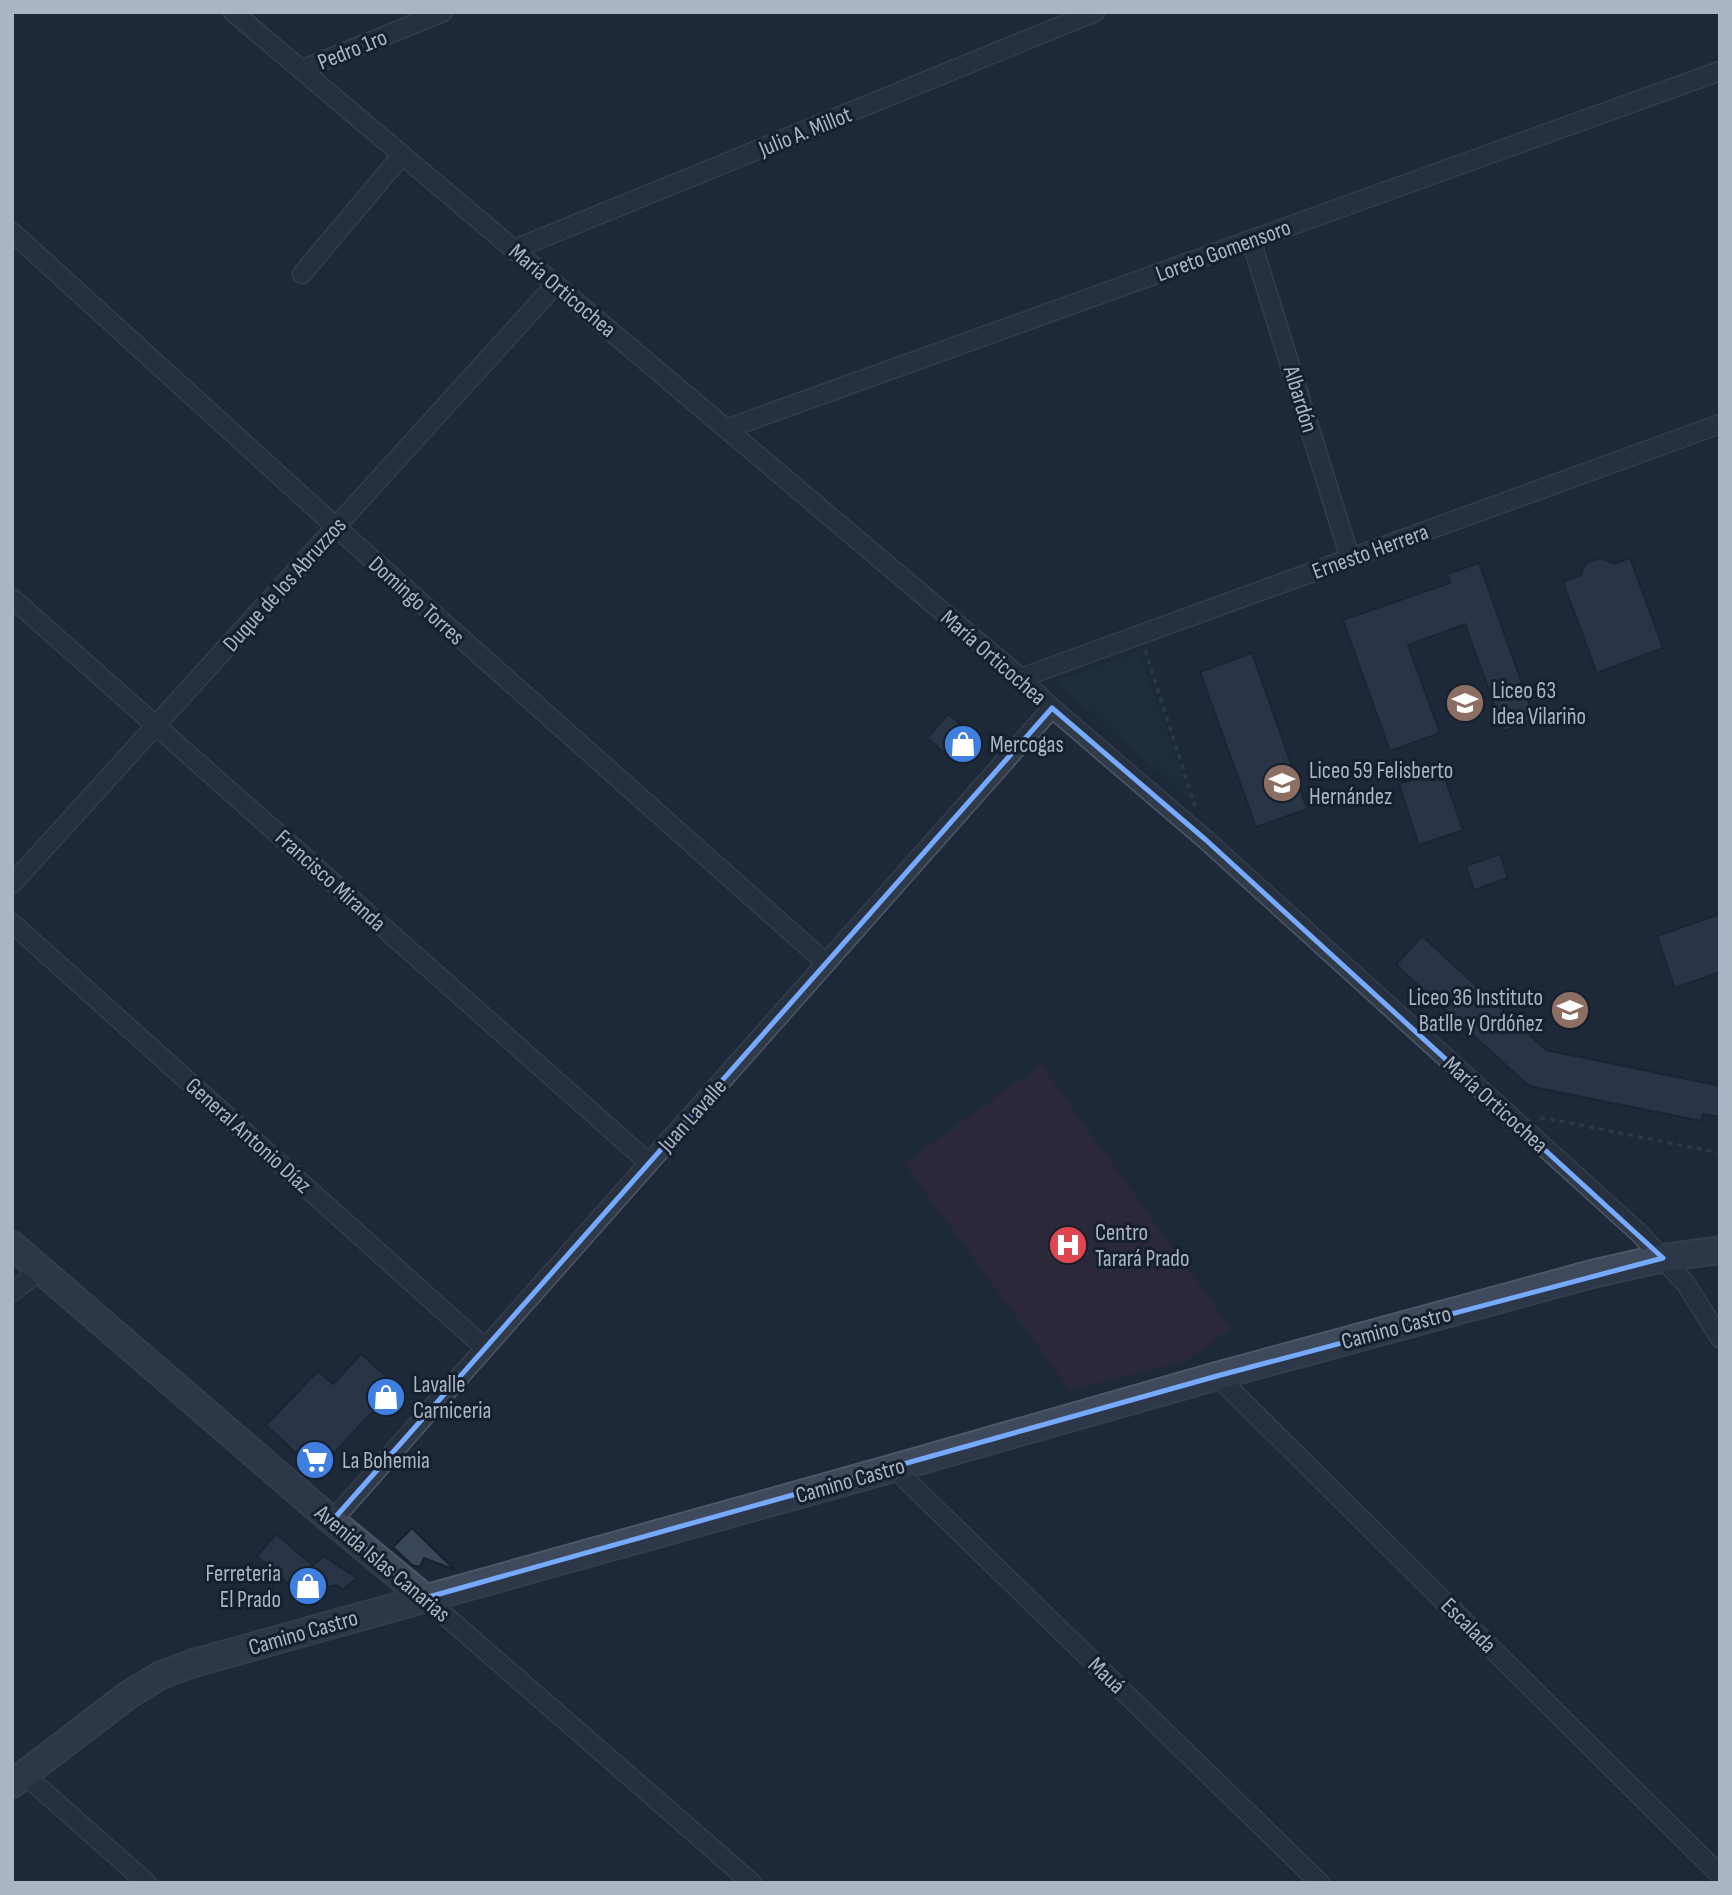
<svg xmlns="http://www.w3.org/2000/svg" width="1732" height="1895" font-family="'Sofia Sans Condensed',sans-serif">
	<style>
		.medical { fill: #2b2939 }
		.green { fill: #1f3539 }
		.building { fill: #394658; stroke: #18212e; stroke-width: 2 }
		.lines { fill: none; stroke-linecap: round; stroke-linejoin: round }
		.street-casing { stroke: #4e5766; stroke-width: 21 }
		.secondary-casing { stroke: #4e5766; stroke-width: 30 }
		.path { stroke: #395153; stroke-width: 3.5; stroke-dasharray: 5 5; stroke-linecap: butt }
		.street { stroke: #313a48; stroke-width: 18 }
		.secondary { stroke: #3e495b; stroke-width: 26 }
		.marked { fill: none; stroke: #76aaff; stroke-width: 5; stroke-linejoin: round }
		.labels { text-anchor: middle; stroke-width: 6; stroke-linejoin: round; paint-order: stroke }
		.street-label { font-size: 23px; fill: #aab4c5; stroke: #161f2c }
		.poi-label { font-size: 23px; fill: #aab4c5; stroke: #161f2c; text-anchor: start }
	</style>
	<rect width="100%" height="100%" fill="#1d2838"/>
	<path class="medical" d="M1041,1065L1231,1328L1186,1361L1070,1390L904,1163Z"/>
	<path class="green" d="M1139,651L1192,802L1059,685L1063,678Z"/>
	<g class="building">
		<path d="M1601,558L1614,564L1630,558L1663,648L1597,673L1563,582L1581,575L1586,563Z"/>
		<path d="M1479,563L1535,720L1504,731L1465,624L1408,645L1440,733L1390,751L1343,620L1450,583L1447,574Z"/>
		<path d="M1252,653L1307,809L1256,827L1200,672Z"/>
		<path d="M948,714L976,737L955,762L927,738Z"/>
		<path d="M1442,770L1463,830L1419,845L1399,784Z"/>
		<path d="M1500,854L1508,878L1474,890L1466,866Z"/>
		<path d="M1720,914V972L1675,988L1657,936Z"/>
		<path d="M1422,936L1546,1050L1720,1086V1117L1703,1114L1701,1121L1529,1086L1396,965Z"/>
		<path d="M361,1354L399,1388L380,1409L377,1407L316,1472L266,1425L318,1371L333,1384Z"/>
		<path d="M412,1528L455,1570L424,1558L420,1567L412,1565L393,1547Z"/>
		<path d="M276,1534L313,1566L323,1556L357,1578L342,1590L337,1585L300,1594L257,1556Z"/>
	</g>
	<g class="lines">
		<g class="street-casing">
			<g id="street">
				<path d="M233,12L1021,678L1052,708L1206,840L1639,1233L1686,1284L1720,1338"/>
				<path d="M301,70L443,12"/>
				<path d="M12,232L336,527L826,963"/>
				<path d="M1251,240L1350,558"/>
				<path d="M515,249L1095,12"/>
				<path d="M302,274L402,155"/>
				<path d="M726,429L1720,71"/>
				<path d="M12,598L649,1163"/>
				<path d="M1021,678L1720,424"/>
				<path d="M12,884L556,284"/>
				<path d="M12,923L485,1348"/>
				<path d="M12,1292L41,1270"/>
				<path d="M1217,1376L1720,1875"/>
				<path d="M894,1468L1320,1883"/>
				<path d="M332,1521L1052,708"/>
				<path d="M425,1598L752,1883"/>
				<path d="M25,1775L147,1883"/>
			</g>
		</g>
		<g class="secondary-casing">
			<g id="secondary">
				<path d="M12,1245L332,1521L425,1598"/>
				<path d="M12,1784L128,1695L161,1675L194,1663L894,1468L1217,1376L1592,1274L1663,1258L1720,1250"/>
			</g>
		</g>
		<g class="path">
			<path d="M1145,650L1195,806"/>
			<path d="M1540,1119L1545,1118L1720,1153"/>
		</g>
		<use href="#street" class="street"/>
		<use href="#secondary" class="secondary"/>
	</g>
	<path d="M0 0H1732V1895H0ZM1052,708L1206,840L1663,1258L1217,1376L425,1598L332,1521Z" fill="#1d2838" fill-opacity=".55" fill-rule="evenodd"/>
	<path class="marked" d="M1052,708L1206,840L1663,1258L1217,1376L425,1598L332,1521Z"/>
	<defs>
		<g id="school-disc" transform="scale(2.0125)"><circle r="9.5" fill="#8d6e63" stroke="#161f2c"/><path d="M0-5L7-2L0 1L-7-2ZM-4 1L0 2.5L4 1V4Q0 6-4 4Z" fill="#fff"/></g>
		<g id="shop-disc" transform="scale(2.0125)"><circle r="9.5" fill="#3f7fe0" stroke="#161f2c"/><path d="M-5-2.5h2.3a2.7 3.5 0 0 1 5.4 0H5L5.5 6h-11ZM-1.5-2.5h3a1.5 2.3 0 0 0-3 0Z" fill="#fff"/></g>
		<g id="hospital-disc" transform="scale(2.0125)"><circle r="9.5" fill="#e0444e" stroke="#161f2c"/><path d="M-5-5h3v3.5h4V-5h3V5h-3V1.5h-4V5h-3Z" fill="#fff"/></g>
		<g id="supermarket-disc" transform="scale(2.0125)"><circle r="9.5" fill="#3f7fe0" stroke="#161f2c"/><path d="M-6-5.5h2.5l.6 2H6L4.5 2H-2.5L-4.4-4H-6ZM-1.5 3.2a1.3 1.3 0 1 0 .1 0ZM3 3.2a1.3 1.3 0 1 0 .1 0Z" fill="#fff"/></g>
	</defs>
	<g fill-rule="evenodd">
		<use href="#school-disc" x="1465" y="703"/>
		<use href="#shop-disc" x="963" y="744"/>
		<use href="#school-disc" x="1282" y="783"/>
		<use href="#school-disc" x="1570" y="1010"/>
		<use href="#hospital-disc" x="1068" y="1245"/>
		<use href="#shop-disc" x="386" y="1397"/>
		<use href="#supermarket-disc" x="315" y="1460"/>
		<use href="#shop-disc" x="308" y="1586"/>
	</g>
	<g class="labels">
		<g class="street-label">
			<text transform="translate(352 49) rotate(-22)" y="8">Pedro 1ro</text>
			<text transform="translate(805 131) rotate(-22)" y="8">Julio A. Millot</text>
			<text transform="translate(1223 250) rotate(-20)" y="8">Loreto Gomensoro</text>
			<text transform="translate(563 290) rotate(40)" y="8">María Orticochea</text>
			<text transform="translate(1301 399) rotate(73)" y="8">Albardón</text>
			<text transform="translate(1370 551) rotate(-20)" y="8">Ernesto Herrera</text>
			<text transform="translate(284 584) rotate(-48)" y="8">Duque de los Abruzzos</text>
			<text transform="translate(417 600) rotate(42)" y="8">Domingo Torres</text>
			<text transform="translate(994 657) rotate(41)" y="8">María Orticochea</text>
			<text transform="translate(331 880) rotate(42)" y="8">Francisco Miranda</text>
			<text transform="translate(1496 1104) rotate(42)" y="8">María Orticochea</text>
			<text transform="translate(692 1115) rotate(-48)" y="8">Juan Lavalle</text>
			<text transform="translate(249 1135) rotate(42)" y="8">General Antonio Díaz</text>
			<text transform="translate(1396 1327) rotate(-15)" y="8">Camino Castro</text>
			<text transform="translate(850 1480) rotate(-16)" y="8">Camino Castro</text>
			<text transform="translate(383 1563) rotate(40)" y="8">Avenida Islas Canarias</text>
			<text transform="translate(1469 1625) rotate(45)" y="8">Escalada</text>
			<text transform="translate(303 1632) rotate(-16)" y="8">Camino Castro</text>
			<text transform="translate(1107 1675) rotate(44)" y="8">Mauá</text>
		</g>
		<g class="poi-label">
			<text x="1492" y="698">Liceo 63<tspan x="1492" dy="26">Idea Vilariño</tspan></text>
			<text x="990" y="752">Mercogas</text>
			<text x="1309" y="778">Liceo 59 Felisberto<tspan x="1309" dy="26">Hernández</tspan></text>
			<text x="1543" y="1005" text-anchor="end">Liceo 36 Instituto<tspan x="1543" dy="26">Batlle y Ordóñez</tspan></text>
			<text x="1095" y="1240">Centro<tspan x="1095" dy="26">Tarará Prado</tspan></text>
			<text x="413" y="1392">Lavalle<tspan x="413" dy="26">Carniceria</tspan></text>
			<text x="342" y="1468">La Bohemia</text>
			<text x="281" y="1581" text-anchor="end">Ferreteria<tspan x="281" dy="26">El Prado</tspan></text>
		</g>
	</g>
	<rect width="1732" height="1895" fill="none" stroke="#aab4c5" stroke-width="28"/>
</svg>
